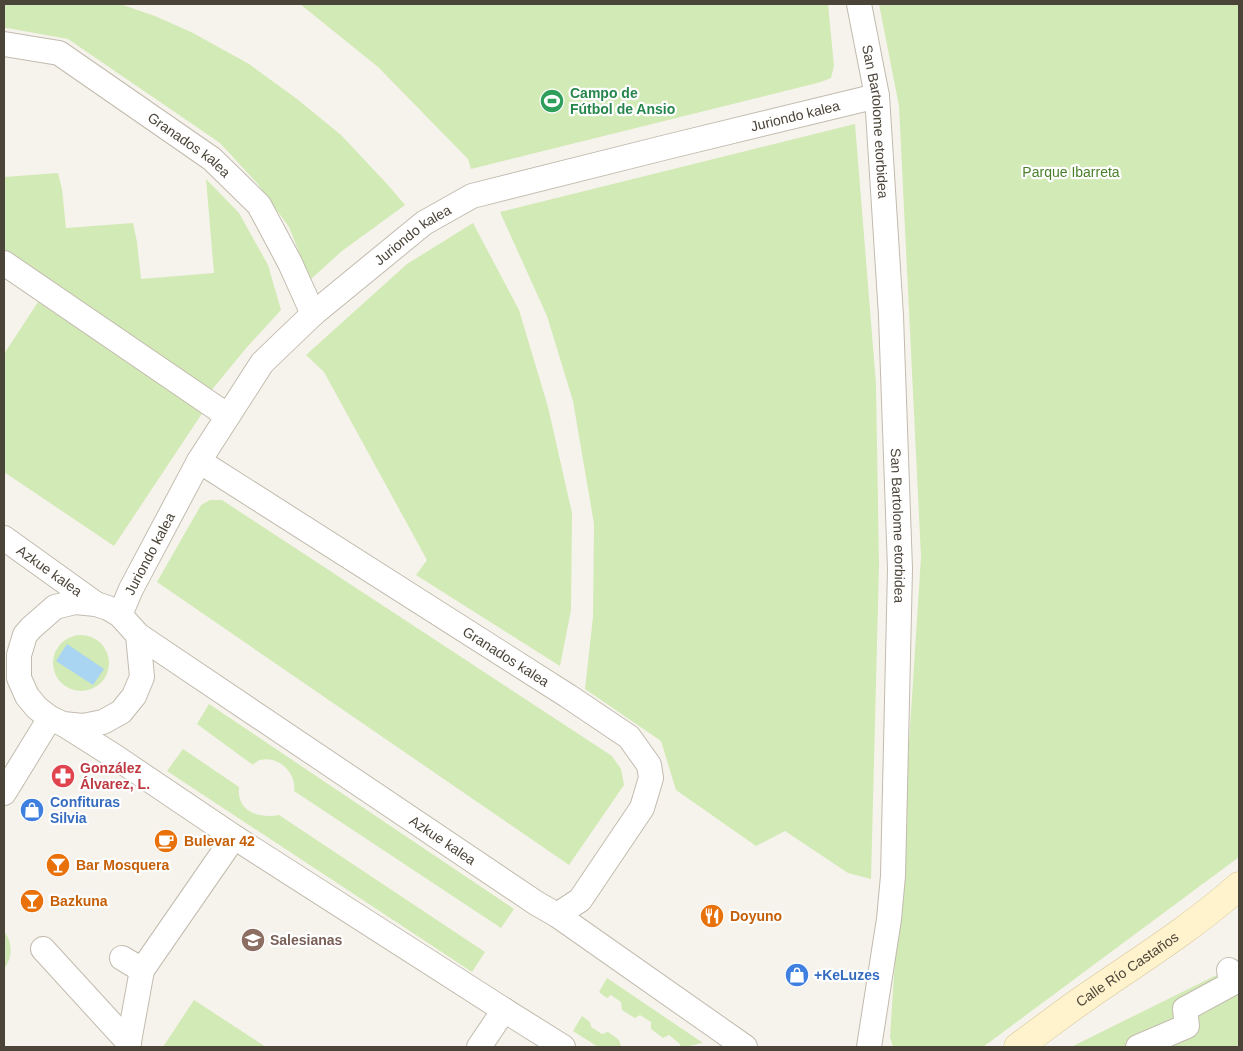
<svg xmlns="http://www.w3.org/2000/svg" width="1243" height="1051" font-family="Arial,sans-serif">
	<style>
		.green { fill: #d2eab5 }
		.water { fill: #a9d4f2 }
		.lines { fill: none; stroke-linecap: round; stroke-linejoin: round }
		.street-casing { stroke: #c2bbae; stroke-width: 26 }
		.secondary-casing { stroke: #d6c79b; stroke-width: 29 }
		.street { stroke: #fff; stroke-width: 24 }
		.secondary { stroke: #fff3cd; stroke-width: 28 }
		.labels { text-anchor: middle; stroke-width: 4.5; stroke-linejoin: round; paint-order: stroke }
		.leisure-label { font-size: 14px; font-weight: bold; fill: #27864d; stroke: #fff; text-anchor: start }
		.street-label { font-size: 14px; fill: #4b4439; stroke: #fff }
		.park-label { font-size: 14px; fill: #4a7f2a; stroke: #fff }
		.health-label { font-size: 14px; font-weight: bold; fill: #be3a42; stroke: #fff; text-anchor: start }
		.shop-label { font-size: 14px; font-weight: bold; fill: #366cbe; stroke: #fff; text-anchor: start }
		.food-label { font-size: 14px; font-weight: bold; fill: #c56008; stroke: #fff; text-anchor: start }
		.education-label { font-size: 14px; font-weight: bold; fill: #785e54; stroke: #fff; text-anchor: start }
	</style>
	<rect width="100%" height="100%" fill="#f6f3ec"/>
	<g class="green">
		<path d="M4,4H120L155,16L193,33L249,64L297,99L341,135L388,185L405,205L342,251L310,280L289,227L257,183L220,143L68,39L7,28H4Z"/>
		<path d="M300,4H828L834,66L831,78L821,82L471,169L468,159L378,67Z"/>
		<path d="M879,4H1239V857L983,1047H893L890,1037L921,557L899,106Z"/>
		<path d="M855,124L876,384L879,565L871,879L848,873L785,831L756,846L676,790L661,741L585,689L593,617L594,524L573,401L547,316L500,212Z"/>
		<path d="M58,173L62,189L66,228L133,223L137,242L141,279L214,273L206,179L239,213L268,265L281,310L247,347L210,392L4,253V177Z"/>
		<path d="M473,223L519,310L548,407L572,513L571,610L560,666L416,575L427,560L324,372L306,355L407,264Z"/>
		<path d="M38,302L203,412L114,546L4,472V354Z"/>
		<path d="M210,500H222L612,756L621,769L624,785L569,865L157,582L201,505Z"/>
		<circle cx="81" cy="663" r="28"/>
		<path d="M209,704L514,909L501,928L294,791C297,773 278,755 260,760C259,760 253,764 253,765L197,724Z"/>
		<path d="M183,749L239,787C236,811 259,819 279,815L485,952L472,972L167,771Z"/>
		<path d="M4,931C13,944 13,956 4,969Z"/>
		<path d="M1239,964V1047H1071L1073,1046Z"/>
		<path d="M607,978L703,1043C695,1044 688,1047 680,1047V1044L669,1035L663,1038L651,1029V1022L640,1015L635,1018L622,1010L621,1002L611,995L607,998L599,992Z"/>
		<path d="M194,1000L266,1047H163Z"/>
		<path d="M582,1016L590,1022L591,1027L602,1034L608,1032L619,1040L621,1046L622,1047H598L573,1031Z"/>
	</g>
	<path class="water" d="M67,644L104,669L93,685L56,661Z"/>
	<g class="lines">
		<g class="street-casing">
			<g id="street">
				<path id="s1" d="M859,4L877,96L891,316L900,569L893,876L889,919L869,1047"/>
				<path id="s2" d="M4,44L59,53L212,159L259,205L290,263L313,314"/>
				<path d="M4,263L228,416"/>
				<path id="s3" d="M199,461L568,696L629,737L649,765L651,778L642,808L580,900L557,915"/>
				<path id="s4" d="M4,538L96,604"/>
				<path id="s5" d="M120,615L131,589L199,461L262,363L313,314L424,223L472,196L667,147L877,96"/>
				<path id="s6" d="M138,635L142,677L134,696L121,712L103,722L83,726L63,724L50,718L37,708L27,696L19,678V655L25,635L31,628L55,607L75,602L96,604L108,608L120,615L138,635L536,903L557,915L745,1047"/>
				<path d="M65,725L117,758L234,837L504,1010L563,1047"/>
				<path d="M4,793L50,718"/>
				<path d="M43,949L129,1043"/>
				<path d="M122,958L142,970L234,837"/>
				<path d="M128,1047L142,970"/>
				<path d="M479,1047L504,1010"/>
				<path d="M1138,1047L1187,1026L1185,1009L1231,984L1229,970"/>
			</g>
		</g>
		<g class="secondary-casing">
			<g id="secondary">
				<path id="s7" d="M1018,1047C1040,1031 1062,1014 1085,998C1137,962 1192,928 1239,886"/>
			</g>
		</g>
		<use href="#street" class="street"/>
		<use href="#secondary" class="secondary"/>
	</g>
	<defs>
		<g id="stadium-disc" transform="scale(1.25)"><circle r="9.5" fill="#2e9e5b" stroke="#fff"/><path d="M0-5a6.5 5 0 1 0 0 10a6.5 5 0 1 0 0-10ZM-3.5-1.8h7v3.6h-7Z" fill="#fff"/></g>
		<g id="pharmacy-disc" transform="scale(1.25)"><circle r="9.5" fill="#e0444e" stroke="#fff"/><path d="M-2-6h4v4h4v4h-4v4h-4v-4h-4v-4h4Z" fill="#fff"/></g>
		<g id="shop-disc" transform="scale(1.25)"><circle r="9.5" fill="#3f7fe0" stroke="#fff"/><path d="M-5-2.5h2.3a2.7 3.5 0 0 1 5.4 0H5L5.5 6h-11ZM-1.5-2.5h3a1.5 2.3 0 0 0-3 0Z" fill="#fff"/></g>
		<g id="cafe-disc" transform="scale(1.25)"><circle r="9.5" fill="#e8710a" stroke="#fff"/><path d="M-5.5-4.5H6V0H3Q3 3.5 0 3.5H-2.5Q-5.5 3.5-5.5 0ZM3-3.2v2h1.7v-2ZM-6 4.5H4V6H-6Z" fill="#fff"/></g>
		<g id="bar-disc" transform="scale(1.25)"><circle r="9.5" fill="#e8710a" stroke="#fff"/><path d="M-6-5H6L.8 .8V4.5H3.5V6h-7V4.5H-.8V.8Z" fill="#fff"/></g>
		<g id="restaurant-disc" transform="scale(1.25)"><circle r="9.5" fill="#e8710a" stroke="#fff"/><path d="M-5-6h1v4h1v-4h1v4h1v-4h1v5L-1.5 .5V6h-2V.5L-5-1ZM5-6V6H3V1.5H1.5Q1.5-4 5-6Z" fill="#fff"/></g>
		<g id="school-disc" transform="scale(1.25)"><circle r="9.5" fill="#8d6e63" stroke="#fff"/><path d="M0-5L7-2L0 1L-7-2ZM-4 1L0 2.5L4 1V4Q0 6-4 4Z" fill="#fff"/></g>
	</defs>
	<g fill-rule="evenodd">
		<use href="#stadium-disc" x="552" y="101"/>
		<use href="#pharmacy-disc" x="63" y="776"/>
		<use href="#shop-disc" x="32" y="810"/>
		<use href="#cafe-disc" x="166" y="841"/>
		<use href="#bar-disc" x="58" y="865"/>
		<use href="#bar-disc" x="32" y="901"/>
		<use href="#restaurant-disc" x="712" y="916"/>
		<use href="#school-disc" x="253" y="940"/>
		<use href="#shop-disc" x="797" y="975"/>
	</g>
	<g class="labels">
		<g class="leisure-label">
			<text x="570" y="98">Campo de<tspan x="570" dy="16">Fútbol de Ansio</tspan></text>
		</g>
		<g class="street-label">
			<text dy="5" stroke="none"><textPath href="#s5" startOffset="892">Juriondo kalea</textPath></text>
			<text dy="5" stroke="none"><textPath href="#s1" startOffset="119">San Bartolome etorbidea</textPath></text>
			<text dy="5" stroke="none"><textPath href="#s2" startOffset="215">Granados kalea</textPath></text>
			<text dy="5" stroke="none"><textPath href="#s5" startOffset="488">Juriondo kalea</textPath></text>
			<text dy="5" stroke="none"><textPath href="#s1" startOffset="524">San Bartolome etorbidea</textPath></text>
			<text dy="5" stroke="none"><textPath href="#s5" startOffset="68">Juriondo kalea</textPath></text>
			<text dy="5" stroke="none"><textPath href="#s4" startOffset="56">Azkue kalea</textPath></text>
			<text dy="5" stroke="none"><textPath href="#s3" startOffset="364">Granados kalea</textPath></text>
			<text dy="5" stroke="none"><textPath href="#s6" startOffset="758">Azkue kalea</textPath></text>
			<text dy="5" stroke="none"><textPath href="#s7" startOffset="134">Calle Río Castaños</textPath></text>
		</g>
		<g class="park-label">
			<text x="1071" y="177">Parque Ibarreta</text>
		</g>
		<g class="health-label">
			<text x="80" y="773">González<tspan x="80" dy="16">Álvarez, L.</tspan></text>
		</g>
		<g class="shop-label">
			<text x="50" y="807">Confituras<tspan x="50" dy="16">Silvia</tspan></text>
			<text x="814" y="980">+KeLuzes</text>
		</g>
		<g class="food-label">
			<text x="184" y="846">Bulevar 42</text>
			<text x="76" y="870">Bar Mosquera</text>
			<text x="50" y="906">Bazkuna</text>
			<text x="730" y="921">Doyuno</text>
		</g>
		<g class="education-label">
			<text x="270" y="945">Salesianas</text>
		</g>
	</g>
	<rect width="1243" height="1051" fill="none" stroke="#4b4439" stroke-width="10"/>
</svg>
